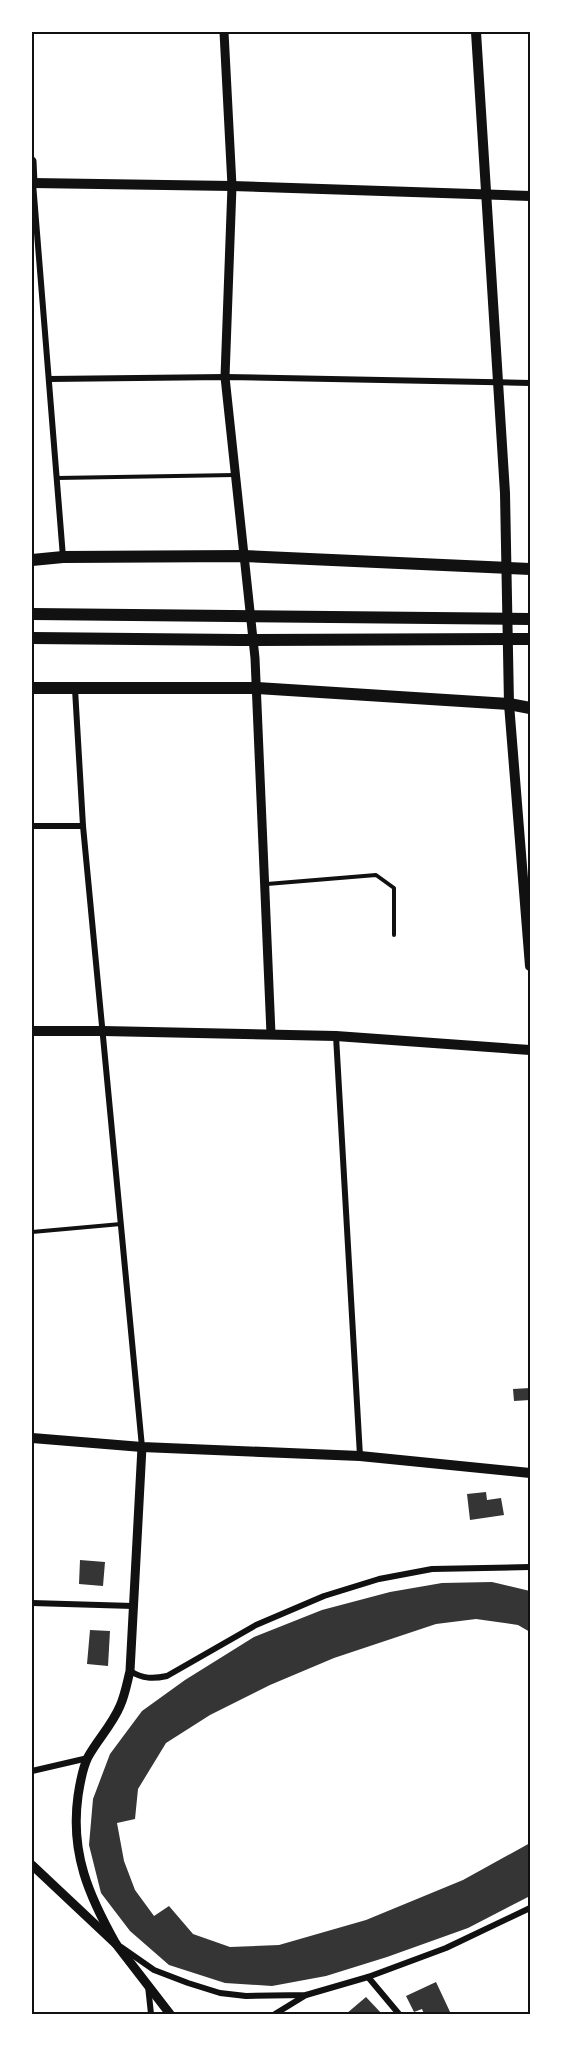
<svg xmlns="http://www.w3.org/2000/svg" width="562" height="2046" font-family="Raleway,sans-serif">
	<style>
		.building { fill: #353535 }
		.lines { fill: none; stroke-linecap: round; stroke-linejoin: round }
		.service { stroke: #111; stroke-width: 4 }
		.minor { stroke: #111; stroke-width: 6 }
		.tertiary { stroke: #111; stroke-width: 9 }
		.secondary { stroke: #111; stroke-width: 10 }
		.primary { stroke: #111; stroke-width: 12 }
		.trunk { stroke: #111; stroke-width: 12 }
		.neatline { fill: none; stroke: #111; stroke-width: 2 }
	</style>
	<rect width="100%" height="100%" fill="#fff"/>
	<g class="building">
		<path d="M530,1388V1400L514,1401L513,1389Z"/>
		<path d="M486,1492L487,1500L501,1498L504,1515L470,1520L467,1494Z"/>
		<path d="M80,1560L105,1562L103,1586L79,1584Z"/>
		<path d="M492,1582L530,1591V1632L518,1625L476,1619L436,1624L334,1658L270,1685L210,1715L166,1743L138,1789L135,1819L117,1823L124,1861L135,1890L154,1916L169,1906L193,1934L230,1947L279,1945L366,1920L463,1880L530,1843V1896L468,1928L387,1957L326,1976L272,1986L225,1983L169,1965L130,1931L101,1893L89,1845L93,1799L110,1754L142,1711L185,1680L254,1637L322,1610L390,1592L442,1583Z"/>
		<path d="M90,1630L110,1631L108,1666L87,1664Z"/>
		<path d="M436,1982L451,2014H424L422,2009L414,2012L406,1996Z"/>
		<path d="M366,1997L382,2014H346Z"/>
	</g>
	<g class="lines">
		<g class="service">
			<path d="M57,478L235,475"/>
			<path d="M267,884L376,875L394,888V935"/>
			<path d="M32,1232L121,1224"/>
		</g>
		<g class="minor">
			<path d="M33,183L63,557"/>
			<path d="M49,379L225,377L530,383"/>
			<path d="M75,689L83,826L142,1447"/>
			<path d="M32,826H83"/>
			<path d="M336,1036L360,1456"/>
			<path d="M32,1603L133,1606"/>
			<path d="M130,1671C143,1679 153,1679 167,1676L256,1625L324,1596L379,1579L432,1569L530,1567"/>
			<path d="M32,1771L88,1758"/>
			<path d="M121,1947L154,1970L188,1983L220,1993L246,1996L306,1995L368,1977L446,1948L530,1908"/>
			<path d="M368,1977L399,2014"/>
			<path d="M148,1986L151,2014"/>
			<path d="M275,2014L306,1995"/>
		</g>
		<g class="tertiary">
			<path d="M224,32L232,186L225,377L255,658L271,1034"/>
			<path d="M32,161L33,183"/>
			<path d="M32,1865L116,1944L170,2014"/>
			<path d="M116,1944C89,1896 70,1853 78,1796C80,1783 82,1769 88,1757C98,1739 112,1725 120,1706C125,1695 127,1683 130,1671L142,1447"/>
		</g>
		<g class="secondary">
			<path d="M476,32L505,493L509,704L530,966"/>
			<path d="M32,183L232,186L530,196"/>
			<path d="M32,1031H103L336,1036L530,1050"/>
			<path d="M32,1438L142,1447L360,1456L530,1473"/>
		</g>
		<g class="primary">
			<path d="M32,560L63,557L243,556L530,569"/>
			<path d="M32,688H257L509,704L530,708"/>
		</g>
		<g class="trunk">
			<path d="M32,614L530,619"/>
			<path d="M32,638L240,640L530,639"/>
		</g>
	</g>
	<rect width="562" height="2046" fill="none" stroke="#ffffff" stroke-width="66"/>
	<rect x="33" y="33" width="496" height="1980" class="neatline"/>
</svg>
